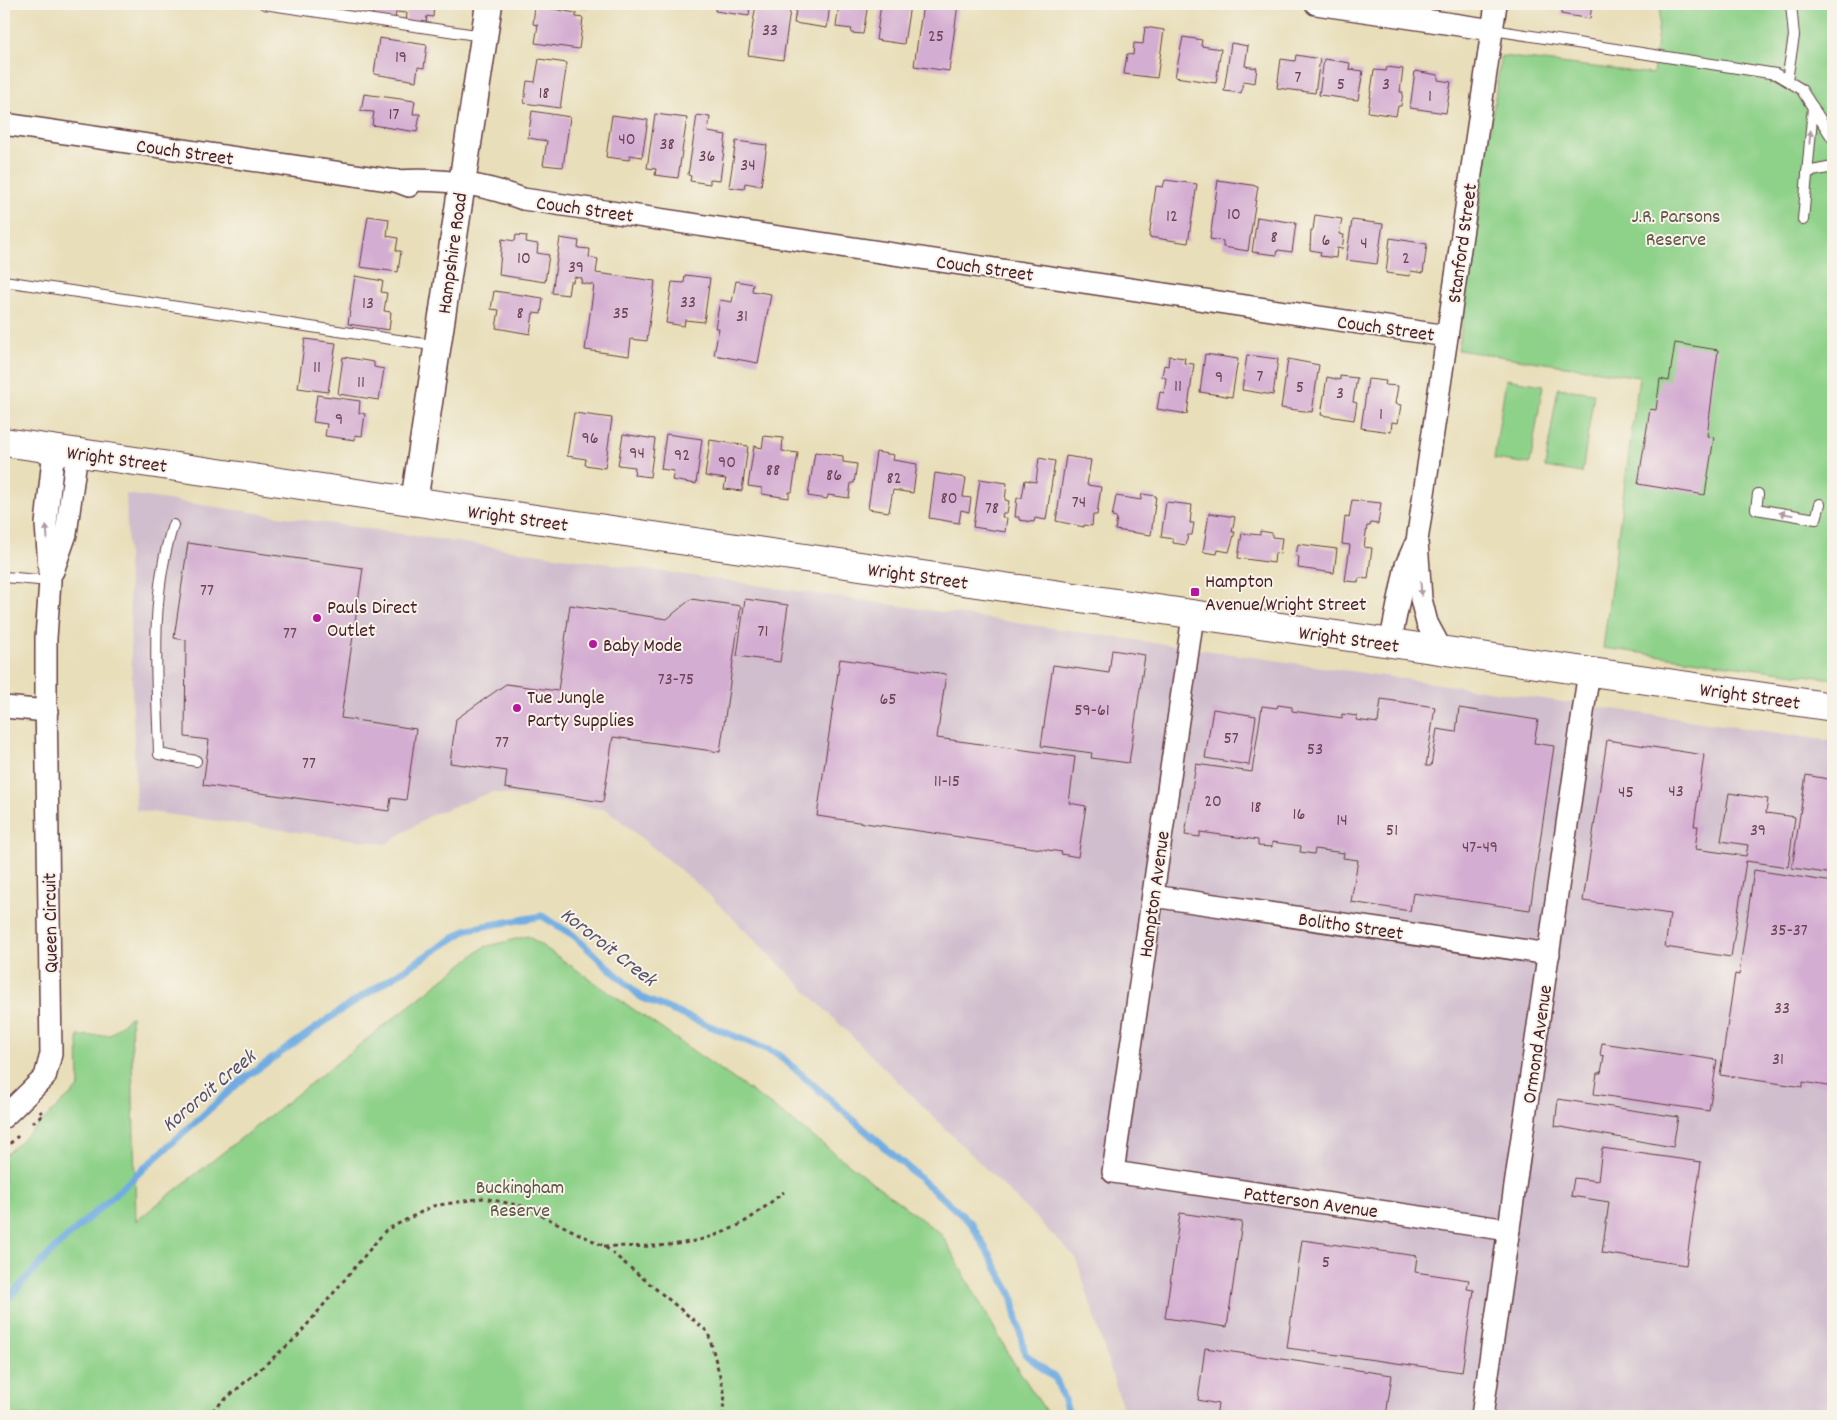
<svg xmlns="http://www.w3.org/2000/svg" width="1837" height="1420" font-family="Dekko,sans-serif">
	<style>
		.industrial { fill: #d0bdcd }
		.green { fill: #8ed189; stroke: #6c785a }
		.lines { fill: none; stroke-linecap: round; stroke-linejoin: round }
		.stream { stroke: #70ace2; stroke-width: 7 }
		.building { fill: #d4add2 }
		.service-casing { stroke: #623c40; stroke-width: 12 }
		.minor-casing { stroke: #623c40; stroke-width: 24 }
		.tertiary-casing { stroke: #623c40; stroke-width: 29 }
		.primary-casing { stroke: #623c40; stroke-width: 30 }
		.path { stroke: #623c40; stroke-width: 3; stroke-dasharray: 4 4; stroke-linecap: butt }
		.service { stroke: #fff; stroke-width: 10 }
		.minor { stroke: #fff; stroke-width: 21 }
		.tertiary { stroke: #fff; stroke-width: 26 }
		.primary { stroke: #fff; stroke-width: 28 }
		.oneway { fill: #ae9aa0 }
		.poi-dot { fill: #b5179e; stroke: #f7f3e8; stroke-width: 2 }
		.labels { text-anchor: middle; stroke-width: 4; stroke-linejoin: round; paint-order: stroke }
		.number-label { font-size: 18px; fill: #6c4255 }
		.street-label { font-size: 20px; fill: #4a1f2b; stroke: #f7f3e8 }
		.park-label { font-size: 20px; fill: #5e5447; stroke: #f7f3e8 }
		.poi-label { font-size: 20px; fill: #4a1f2b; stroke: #f7f3e8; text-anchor: start }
		.water-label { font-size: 21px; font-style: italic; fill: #57506b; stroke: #f7f3e8 }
	</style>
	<rect width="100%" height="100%" fill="#f7f3e8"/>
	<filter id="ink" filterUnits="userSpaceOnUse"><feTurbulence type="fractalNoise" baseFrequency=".02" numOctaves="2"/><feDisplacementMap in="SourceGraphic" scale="10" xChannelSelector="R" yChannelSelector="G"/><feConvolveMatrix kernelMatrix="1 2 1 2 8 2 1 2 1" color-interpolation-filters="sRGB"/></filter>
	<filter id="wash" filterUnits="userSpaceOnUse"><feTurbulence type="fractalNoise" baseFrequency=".0096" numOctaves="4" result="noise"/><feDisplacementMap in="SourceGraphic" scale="20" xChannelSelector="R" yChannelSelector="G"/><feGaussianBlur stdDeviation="1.12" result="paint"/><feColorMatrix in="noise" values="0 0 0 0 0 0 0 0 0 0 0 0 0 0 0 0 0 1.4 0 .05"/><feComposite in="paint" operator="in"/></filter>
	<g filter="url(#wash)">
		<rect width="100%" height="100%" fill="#e8deb9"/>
		<path class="industrial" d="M126,494L1833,741V1416H1125L1076,1258L701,887L607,810L492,792L431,815L386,844L136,810Z"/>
		<g class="green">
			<path d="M1661,4H1833V679L1603,648L1639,377L1458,350L1501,56L1653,74Z"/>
			<path d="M1506,379L1543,385L1530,464L1494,459Z"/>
			<path d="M1558,388L1594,393L1582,473L1545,467Z"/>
			<path d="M528,936L771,1105L942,1235L1012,1360L1049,1416H4V1156L79,1087L78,1036L110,1035L131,1016L136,1221L484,947Z"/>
		</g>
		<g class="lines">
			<path class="stream" d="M4,1303L52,1251L242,1080L340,1011L468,929L542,916L573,935L642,998L778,1054L971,1223L1012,1295L1025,1354L1056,1379L1070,1416"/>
		</g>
		<g id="blocks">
			<g class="building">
				<path d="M374,4H434L433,17L427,16L426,25L406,22L407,13L396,12L395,20L372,17Z"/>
				<path d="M561,4H588L587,9Z"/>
				<path d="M716,4H750L749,16L715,11Z"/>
				<path d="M756,4H791L783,60L748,55Z"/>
				<path d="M797,4H830L827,28L794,23Z"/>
				<path d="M839,4H868L863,34L851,33L852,29L836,27Z"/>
				<path d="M881,4L910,5L904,44L876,40Z"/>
				<path d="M923,4H958L949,71L914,66Z"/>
				<path d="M1562,4H1592L1590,19L1561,14Z"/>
				<path d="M535,6L576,13V17L583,18L579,49L535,43L538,25L533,24Z"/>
				<path d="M1145,27L1164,30L1157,78L1124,74L1127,54L1133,55L1134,43L1143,44Z"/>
				<path d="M1183,37L1202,40L1201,46L1221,49L1216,83L1175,77Z"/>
				<path d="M379,38L427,45L424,68L418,67L416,81L374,74Z"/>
				<path d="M1231,43L1248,46L1245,66L1257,68L1255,83L1243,81L1241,93L1224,91Z"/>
				<path d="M1296,55L1320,59L1315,93L1277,88L1281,59L1295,61Z"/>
				<path d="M539,59L567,63L560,108L524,103L527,81L535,82Z"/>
				<path d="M1324,59L1350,63L1349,69L1363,71L1358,100L1319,95Z"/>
				<path d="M1387,67L1403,69L1400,92H1403L1401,106H1398L1396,116L1368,112L1374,70L1386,71Z"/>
				<path d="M1415,71L1438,75V80L1451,82L1446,113L1410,108Z"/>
				<path d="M364,94L415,101L413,114H420L417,132L372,125L374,112L361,111Z"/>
				<path d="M532,111L570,117L563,167L543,165L547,141L528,138Z"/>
				<path d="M655,114L687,118L678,178L655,175L656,169L647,168Z"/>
				<path d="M612,115L648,120L642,157L630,155L629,160L606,157Z"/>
				<path d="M697,115L710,117L708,132L726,135L720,180L710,179V184L690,181L691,176L688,175Z"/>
				<path d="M736,141L767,145L761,186L745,183L744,189L729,187Z"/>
				<path d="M1165,180L1197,184L1188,243L1149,237L1156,186L1163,187Z"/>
				<path d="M1218,180L1258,186L1248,251L1223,247V241L1210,239Z"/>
				<path d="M1315,215L1342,219L1339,234L1344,235L1342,249L1337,248L1336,258L1320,256L1321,252L1310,250L1311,230H1313Z"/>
				<path d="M368,216L389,219L387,236L398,238L396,251H401L398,272L360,267Z"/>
				<path d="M1257,217L1296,223L1292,252L1278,250L1277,255L1252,252Z"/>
				<path d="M1352,220L1383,224L1377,264L1346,260Z"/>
				<path d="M516,235L527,236L526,242L538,244L537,253L549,255L545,282L499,275L502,239L515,241Z"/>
				<path d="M560,238L579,241L578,248L590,249L589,257L598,259L596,273L655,281L647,341L631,339L629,356L585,350L594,285L581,283L582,278L574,277L573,282H570L568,295L552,293Z"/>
				<path d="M1390,238L1427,244L1423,273L1411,271L1410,276L1386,273Z"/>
				<path d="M685,275L710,278L704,322L685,320L684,326L666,323L672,282L684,283Z"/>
				<path d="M355,276L383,281L381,292L387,293L384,311L391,312L389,330L348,324Z"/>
				<path d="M736,281L753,284L752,291L771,294L758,363L714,355L719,328H715L720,300L732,302Z"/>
				<path d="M494,291L543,298L541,314L533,313L530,334L496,328L499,310L491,309Z"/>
				<path d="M305,339L336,343L328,392L298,388Z"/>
				<path d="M1675,343L1718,350L1707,436L1714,437L1705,495L1638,484L1650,409L1656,410L1660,379L1669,381Z"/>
				<path d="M1205,354L1238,359L1232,397L1200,392Z"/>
				<path d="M1247,355L1278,359L1273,395L1242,390Z"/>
				<path d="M1169,356L1185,358L1184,363L1194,364L1187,414L1157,409L1160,392L1164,393L1166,378L1162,377L1164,365L1168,366Z"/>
				<path d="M343,357L374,362V367L384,369L379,400L338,394Z"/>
				<path d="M1288,359L1319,365L1312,412L1281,408Z"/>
				<path d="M1340,376L1357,378L1353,402L1357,403L1354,420L1321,415L1327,377L1340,380Z"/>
				<path d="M1368,379L1386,381L1385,385L1398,386L1395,404L1401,405L1398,423L1392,422L1391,432L1361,428Z"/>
				<path d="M317,395L360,401L359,413L365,414L362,436L355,435V440L325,436L327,424L313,422Z"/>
				<path d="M574,413L612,418L605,468L585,465L586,459L567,456Z"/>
				<path d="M623,434L655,439L650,477L634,475L635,467L618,465Z"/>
				<path d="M666,434L702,439L696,484L672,480L674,471L661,469Z"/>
				<path d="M764,436L783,438L782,451L798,453L792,492H789V498L762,494V488L748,486L754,446L762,448Z"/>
				<path d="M710,440L748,446L742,491L724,489L726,479L705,476Z"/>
				<path d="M815,452L843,456V462L857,464L854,483H851L849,498L828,495L827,499L808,496Z"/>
				<path d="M876,452L894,455L893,460L917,464L913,493L893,490L889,512L868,509Z"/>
				<path d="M1066,456L1091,460L1087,485L1101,487L1097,515H1093L1092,526L1084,525V527L1056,521Z"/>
				<path d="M1039,458L1055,461L1046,520L1035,518L1034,522L1019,520V517H1015L1017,498H1022L1025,480L1036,482Z"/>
				<path d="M935,473L966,478L963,497L971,498L969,512L961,510L959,523L929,518Z"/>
				<path d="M980,479L1007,483L1005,500L1009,501L1007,513H1003L1002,517L1007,518L1005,532L973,527Z"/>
				<path d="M1142,494L1156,496L1151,535L1115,530L1117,518L1112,517L1116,496L1141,500Z"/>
				<path d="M1352,500L1381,503L1378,524L1371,523L1370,526H1367L1364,547L1372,548L1368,579L1359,578L1358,582L1345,581L1350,545L1342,544L1345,517L1349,518Z"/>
				<path d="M1166,502L1192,505L1190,523H1194L1192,535H1188L1186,545L1173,543V539L1161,537Z"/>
				<path d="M1209,513L1235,517L1232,532H1235L1229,552L1218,550L1217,554L1203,552Z"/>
				<path d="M1260,531L1272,533V537L1282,538L1280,554L1275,553L1274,563L1238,558L1242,533L1260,535Z"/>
				<path d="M188,543L363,568L341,718L416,729L406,800L391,798L389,811L203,785L209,740L185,737L186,640L174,638Z"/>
				<path d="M1298,544L1337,549L1334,573L1298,568L1299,557L1296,556Z"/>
				<path d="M691,599L741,606L720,752L613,737L603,802L505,788L507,771L450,763L456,719L506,684L558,691L570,605L667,619Z"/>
				<path d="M745,599L788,605L780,662L737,656Z"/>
				<path d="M1112,650L1145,655L1129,763L1091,758L1092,753L1041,746L1053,665L1109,673Z"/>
				<path d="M840,659L946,674L937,738L1075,757L1069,803L1086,806L1078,857L1061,854L1062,852L817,816Z"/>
				<path d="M1381,699L1435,707L1426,766H1431L1437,729L1456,732L1459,708L1538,720L1534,743L1554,746L1530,910L1413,893L1410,911L1351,902L1358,860L1343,858L1344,853L1315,849L1314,854L1300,852L1301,846L1272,842V847L1258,846V840L1200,832V837L1185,835L1196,764L1252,772L1262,706L1277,708L1278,705L1292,707V711L1342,718V714L1357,716L1356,720L1378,723Z"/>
				<path d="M1213,709L1256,716L1249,765L1205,758Z"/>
				<path d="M1607,740L1704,755L1694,826H1698L1695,849L1746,856L1748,845L1721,841L1729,793L1768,799L1766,813L1795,817L1788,867L1746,861L1731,957L1665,947L1670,914L1583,901Z"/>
				<path d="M1806,775L1833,780V874L1792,868Z"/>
				<path d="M1754,870L1833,882V1087L1803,1082V1087L1720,1075L1735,974L1739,975Z"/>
				<path d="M1602,1043L1717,1060L1709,1111L1594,1094L1597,1073H1601L1604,1056L1600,1055Z"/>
				<path d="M1558,1099L1678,1117L1673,1147L1555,1126Z"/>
				<path d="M1602,1148L1701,1162L1686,1265L1602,1253L1609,1202L1571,1196L1574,1178L1598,1181Z"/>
				<path d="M1180,1213L1242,1222L1227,1327L1165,1318Z"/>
				<path d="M1302,1240L1417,1256L1415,1272L1469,1280L1467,1289L1474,1290L1462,1372L1287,1348Z"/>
				<path d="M1205,1348L1392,1375L1386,1416H1216L1218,1404L1198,1400Z"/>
			</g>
		</g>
	</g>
	<g filter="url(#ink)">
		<use href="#blocks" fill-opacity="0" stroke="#623c40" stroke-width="1"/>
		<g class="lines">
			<g class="service-casing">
				<g id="service">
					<path d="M264,4L483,36"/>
					<path d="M1493,30L1776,74L1801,89L1833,139"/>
					<path d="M1787,80L1794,36L1791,4"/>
					<path d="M1807,172L1833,167"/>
					<path d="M1803,220L1813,107"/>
					<path d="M4,281L438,346"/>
					<path d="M1758,494L1756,509L1816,519L1820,504"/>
					<path d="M173,525C149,599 157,678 159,754L196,761"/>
					<path d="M4,577L50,581"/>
				</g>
			</g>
			<g class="minor-casing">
				<g id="minor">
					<path d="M1316,4L1493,30"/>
					<path d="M4,124L396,181L409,186"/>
					<path d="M396,181C441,178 481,183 523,199L1447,336"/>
					<path d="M53,571L66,534L77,452"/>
					<path d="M1193,616L1113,1172L1509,1230"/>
					<path d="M1390,644L1406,565L1415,545"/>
					<path d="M1442,651L1427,623L1421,599L1417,541L1496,4"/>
					<path d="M4,707L47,711"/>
					<path d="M1153,896L1549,954"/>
					<path d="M4,1117L45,1077L51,1054L46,695V638L50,581L46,524L54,449"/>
					<path d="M1482,1416L1589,671"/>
				</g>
			</g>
			<g class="tertiary-casing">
				<path id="tertiary" d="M414,502L489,4"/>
			</g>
			<g class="primary-casing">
				<path id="primary" d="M4,442L1833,707"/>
			</g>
			<g class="path">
				<path d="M32,1123L43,1115L40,1111"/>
				<path d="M4,1149L18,1136"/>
				<path d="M604,1246C652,1247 693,1248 737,1226C753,1218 769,1203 784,1192"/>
				<path d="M206,1416L296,1338L386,1230L433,1206L483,1198L522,1206L604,1246L708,1332L725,1395L722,1416"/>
			</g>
			<use href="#service" class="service"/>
			<use href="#minor" class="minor"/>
			<use href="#tertiary" class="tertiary"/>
			<use href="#primary" class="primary"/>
		</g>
		<defs><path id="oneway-solid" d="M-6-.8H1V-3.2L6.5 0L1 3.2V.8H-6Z" transform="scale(1.25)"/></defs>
		<g class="oneway">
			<use href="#oneway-solid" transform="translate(1810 137) rotate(-85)"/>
			<use href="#oneway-solid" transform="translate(1786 514) rotate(-170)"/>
			<use href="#oneway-solid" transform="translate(47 532) rotate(-94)"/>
			<use href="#oneway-solid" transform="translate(1421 589) rotate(86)"/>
		</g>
	</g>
	<g class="poi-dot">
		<rect x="1190" y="587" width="10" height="10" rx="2.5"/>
		<circle cx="317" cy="618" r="5"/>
		<circle cx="593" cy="644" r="5"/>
		<circle cx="517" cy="708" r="5"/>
	</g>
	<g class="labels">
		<g class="number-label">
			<text x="770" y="35">33</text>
			<text x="936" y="41">25</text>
			<text x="401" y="62">19</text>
			<text x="1298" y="82">7</text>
			<text x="1341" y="89">5</text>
			<text x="1386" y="89">3</text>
			<text x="544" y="98">18</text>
			<text x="1430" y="101">1</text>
			<text x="394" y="119">17</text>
			<text x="627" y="144">40</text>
			<text x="667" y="149">38</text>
			<text x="707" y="161">36</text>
			<text x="748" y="170">34</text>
			<text x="1234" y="219">10</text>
			<text x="1172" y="221">12</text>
			<text x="1274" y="242">8</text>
			<text x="1326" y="245">6</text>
			<text x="1364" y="248">4</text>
			<text x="524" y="263">10</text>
			<text x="1406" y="263">2</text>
			<text x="576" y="272">39</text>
			<text x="688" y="307">33</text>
			<text x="368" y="308">13</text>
			<text x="520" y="318">8</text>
			<text x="621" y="318">35</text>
			<text x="742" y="321">31</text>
			<text x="317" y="372">11</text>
			<text x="1260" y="381">7</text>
			<text x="1219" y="382">9</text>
			<text x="361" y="387">11</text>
			<text x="1178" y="391">11</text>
			<text x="1300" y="392">5</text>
			<text x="1340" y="398">3</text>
			<text x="1381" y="419">1</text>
			<text x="339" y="424">9</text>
			<text x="590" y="443">96</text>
			<text x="637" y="458">94</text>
			<text x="682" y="460">92</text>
			<text x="727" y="467">90</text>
			<text x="773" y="475">88</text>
			<text x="834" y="480">86</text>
			<text x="894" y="483">82</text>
			<text x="949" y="503">80</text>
			<text x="1079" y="507">74</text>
			<text x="992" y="513">78</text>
			<text x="207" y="595">77</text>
			<text x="763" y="636">71</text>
			<text x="290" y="638">77</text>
			<text x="676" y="684">73-75</text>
			<text x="888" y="704">65</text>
			<text x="1092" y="715">59-61</text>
			<text x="1231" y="743">57</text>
			<text x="502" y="747">77</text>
			<text x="1315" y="754">53</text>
			<text x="309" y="768">77</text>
			<text x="947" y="786">11-15</text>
			<text x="1676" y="796">43</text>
			<text x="1626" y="797">45</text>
			<text x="1213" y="806">20</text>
			<text x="1256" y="812">18</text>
			<text x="1299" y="819">16</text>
			<text x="1342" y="825">14</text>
			<text x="1392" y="835">51</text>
			<text x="1758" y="835">39</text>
			<text x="1480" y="852">47-49</text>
			<text x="1789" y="935">35-37</text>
			<text x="1782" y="1013">33</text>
			<text x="1778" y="1064">31</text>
			<text x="1326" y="1267">5</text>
		</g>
		<g class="street-label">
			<text transform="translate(185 151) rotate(8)" y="7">Couch Street</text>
			<text transform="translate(585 208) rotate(8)" y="7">Couch Street</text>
			<text transform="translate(1461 243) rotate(-82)" y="7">Stanford Street</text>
			<text transform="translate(451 253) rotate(-82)" y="7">Hampshire Road</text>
			<text transform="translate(985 267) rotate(8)" y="7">Couch Street</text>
			<text transform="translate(1386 327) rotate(8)" y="7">Couch Street</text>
			<text transform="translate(117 458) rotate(8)" y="7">Wright Street</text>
			<text transform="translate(518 517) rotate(8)" y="7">Wright Street</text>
			<text transform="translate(918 575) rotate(8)" y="7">Wright Street</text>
			<text transform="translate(1349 638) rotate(8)" y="7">Wright Street</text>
			<text transform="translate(1750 695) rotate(8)" y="7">Wright Street</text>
			<text transform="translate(1153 894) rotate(-82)" y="7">Hampton Avenue</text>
			<text transform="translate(49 923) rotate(-91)" y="7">Queen Circuit</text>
			<text transform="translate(1351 925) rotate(8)" y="7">Bolitho Street</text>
			<text transform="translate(1536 1044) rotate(-82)" y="7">Ormond Avenue</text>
			<text transform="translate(1311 1201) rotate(8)" y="7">Patterson Avenue</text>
		</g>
		<g class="park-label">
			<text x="1676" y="222">J.R. Parsons<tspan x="1676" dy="23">Reserve</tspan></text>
			<text x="520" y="1193">Buckingham<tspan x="520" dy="23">Reserve</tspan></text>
		</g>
		<g class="poi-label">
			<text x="1205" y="587">Hampton<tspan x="1205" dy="23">Avenue/Wright Street</tspan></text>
			<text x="327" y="613">Pauls Direct<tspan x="327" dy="23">Outlet</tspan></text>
			<text x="603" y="651">Baby Mode</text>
			<text x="527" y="703">Tue Jungle<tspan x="527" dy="23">Party Supplies</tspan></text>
		</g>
		<g class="water-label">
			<text transform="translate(609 946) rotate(38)" y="7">Kororoit Creek</text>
			<text transform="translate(208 1090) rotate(-40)" y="7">Kororoit Creek</text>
		</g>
	</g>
	<rect width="1837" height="1420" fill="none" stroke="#f7f3e8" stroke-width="20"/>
</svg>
